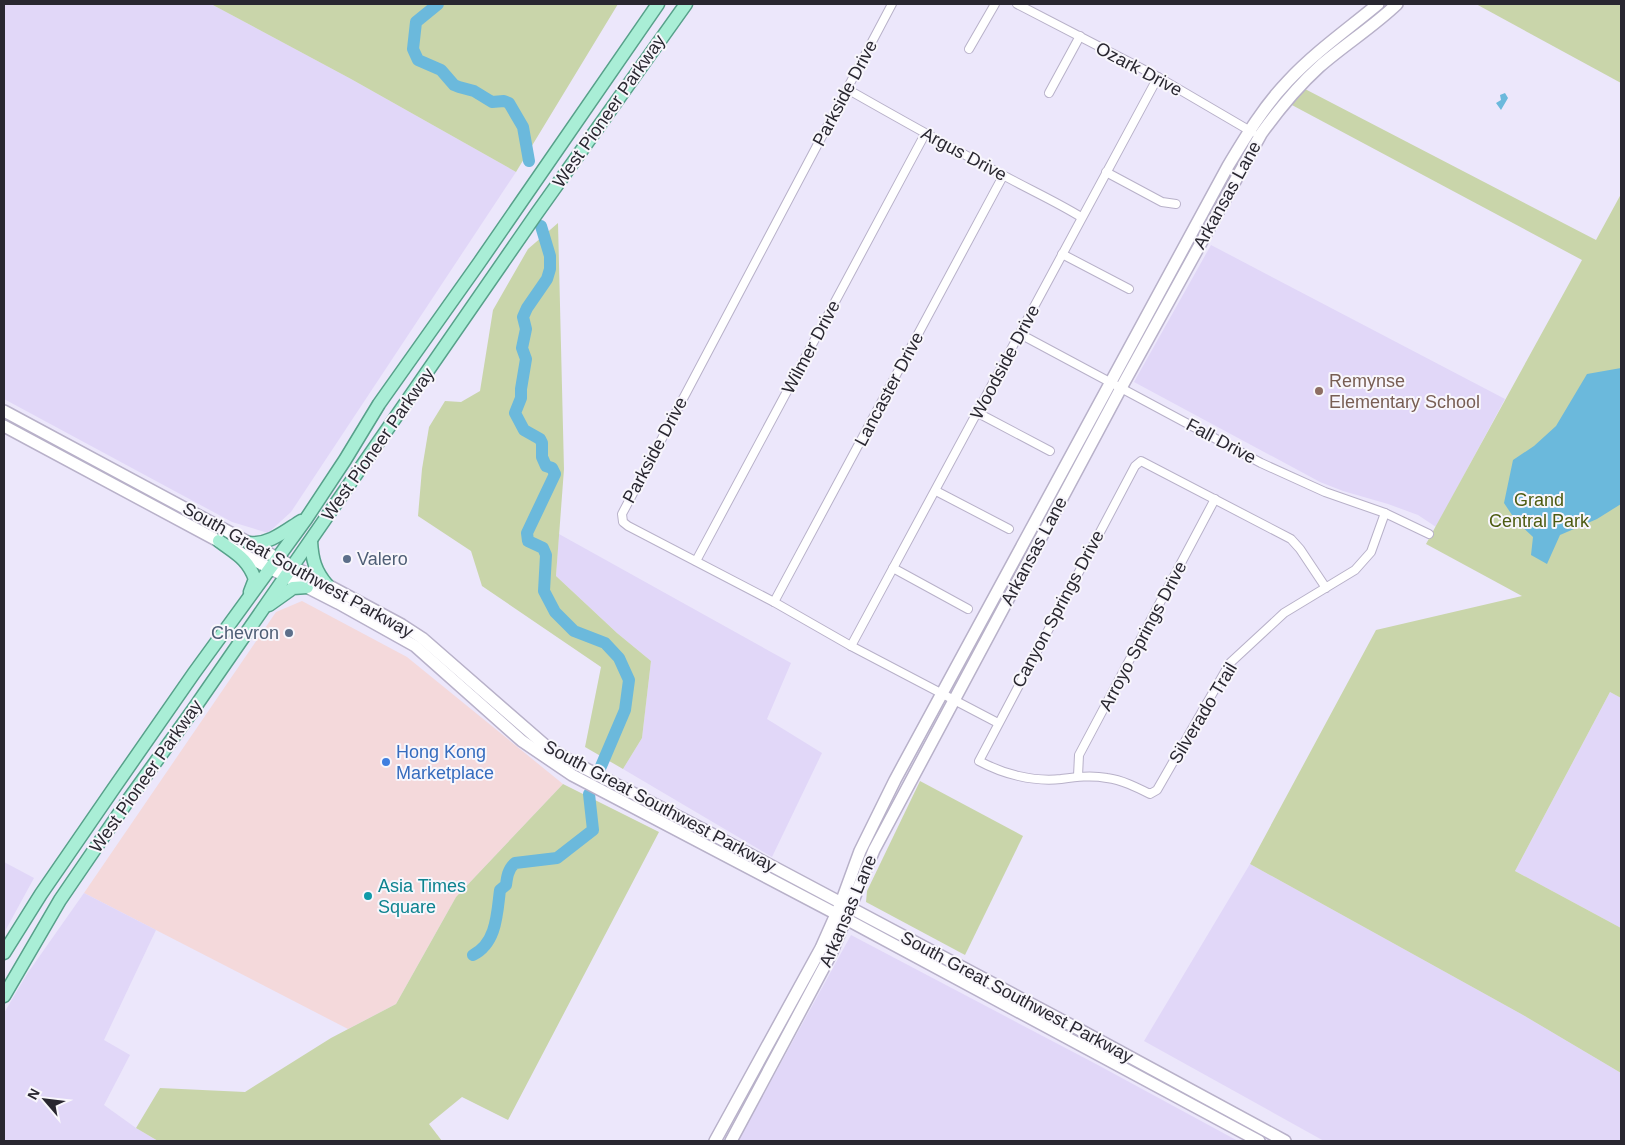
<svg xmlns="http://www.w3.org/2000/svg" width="1625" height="1145" font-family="Arial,sans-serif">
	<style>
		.commercial { fill: #f4d9db }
		.built { fill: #e1d7f8 }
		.green { fill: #c9d5aa }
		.water { fill: #6bb9dc }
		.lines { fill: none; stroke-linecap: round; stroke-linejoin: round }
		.river { stroke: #6bb9dc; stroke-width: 12 }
		.minor-casing { stroke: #b8b1c9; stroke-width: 10 }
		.secondary-casing { stroke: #b8b1c9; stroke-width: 14 }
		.primary-casing { stroke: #57a18a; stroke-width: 15 }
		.minor { stroke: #fff; stroke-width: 8 }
		.secondary { stroke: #fff; stroke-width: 11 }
		.primary { stroke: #a9eed6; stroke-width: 12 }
		.education-dot { fill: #8d6e63; stroke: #f8f6fc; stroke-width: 2 }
		.service-dot { fill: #5c6f8a; stroke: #f8f6fc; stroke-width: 2 }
		.shop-dot { fill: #3f7fe0; stroke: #f8f6fc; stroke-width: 2 }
		.culture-dot { fill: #0f9aa8; stroke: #f8f6fc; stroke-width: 2 }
		.labels { text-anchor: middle; stroke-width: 4; stroke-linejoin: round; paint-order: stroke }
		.street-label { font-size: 18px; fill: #292730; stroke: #f8f6fc }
		.education-label { font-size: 18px; fill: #785e54; stroke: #f8f6fc; text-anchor: start }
		.park-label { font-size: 18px; fill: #4d5c12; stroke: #f8f6fc }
		.service-label { font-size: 18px; fill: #4e5e75; stroke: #f8f6fc; text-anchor: start }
		.shop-label { font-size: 18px; fill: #366cbe; stroke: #f8f6fc; text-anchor: start }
		.culture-label { font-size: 18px; fill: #0d838f; stroke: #f8f6fc; text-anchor: start }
	</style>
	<rect width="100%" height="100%" fill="#ece7fb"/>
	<path class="commercial" d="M302,601L407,657L563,784L456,897L396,1004L348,1029L84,893L276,612Z"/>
	<g class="built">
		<path d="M4,4H211L351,79L516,172L291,512L268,533L232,522L4,399Z"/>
		<path d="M1211,245L1505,399L1436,527L1418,515L1388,504L1343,491L1320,482L1134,382Z"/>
		<path d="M559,534L791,663L767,719L822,753L772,857L623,769L642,738L651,661L617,633L556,576Z"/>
		<path d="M1610,692L1621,698V928L1515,871Z"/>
		<path d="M4,862L34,878L4,933Z"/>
		<path d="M1250,864L1523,1015L1621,1073V1141H1324L1144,1041Z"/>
		<path d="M84,893L156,930L104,1040L130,1055L104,1105L136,1128L158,1141H4V1013L27,974Z"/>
		<path d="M851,935L1096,1064L1238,1141H738Z"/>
	</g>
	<g class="green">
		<path d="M211,4H618L516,172L351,79Z"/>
		<path d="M1476,4H1621V83Z"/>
		<path d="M1305,89L1596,240L1621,194V698L1610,692L1515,871L1621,928V1073L1523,1015L1250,864L1376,630L1522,596L1426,544L1582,260L1290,104Z"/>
		<path d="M558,223L564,469L556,576L617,633L651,661L642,738L623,769L585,747L601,667L482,586L471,551L418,516L422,469L429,427L445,401L461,402L480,391L493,310L528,249Z"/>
		<path d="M920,781L1023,836L965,955L866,902L867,891Z"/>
		<path d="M563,784L659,832L508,1120L462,1097L429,1124L442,1141H158L136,1128L160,1088L245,1092L331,1038L396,1004L456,897Z"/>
	</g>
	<g class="water">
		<path d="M1505,93L1508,98L1501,110L1496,103L1501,100L1500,95Z"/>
		<path d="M1621,368V504L1597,519L1560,535L1547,564L1531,555L1533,537L1516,521L1504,503L1513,460L1534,446L1556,426L1587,374Z"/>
	</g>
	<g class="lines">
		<g class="river">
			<path d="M438,4L416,22L413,49L418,60L441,70L454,85L459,87L474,91L492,102L504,101L509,103L523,127L529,161"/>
			<path d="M541,226L550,256V269L547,279L527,308L523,317L526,329L522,348L526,359L521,389V398L515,413L524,430L540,439L542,443V457L546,466L552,468L555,474L527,533L528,541L543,548L546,555L544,591L555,612L574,631L605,643L619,658L629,680L625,710L599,771"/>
			<path d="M473,955C497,943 497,913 500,890L506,885C507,877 508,869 515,863L557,858L593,830L589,794"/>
		</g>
		<g class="minor-casing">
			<g id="minor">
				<path d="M892,4L622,514L623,522L628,526L774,602L851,646L998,723"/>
				<path d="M1017,4L1158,77L1252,132"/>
				<path d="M969,49L995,4"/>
				<path d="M847,89C898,118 949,147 1001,174C1028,189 1055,201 1081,217"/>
				<path d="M1049,93L1080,36"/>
				<path d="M1106,172L1162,202L1176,204"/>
				<path d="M1062,254L1129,289"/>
				<path d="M1020,334L1261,463L1325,492L1385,513L1429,534"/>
				<path d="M978,413L1050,451"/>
				<path d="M936,491L1009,529"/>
				<path d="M696,561L925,134"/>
				<path d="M893,568L968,609"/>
				<path d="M1326,588L1300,549L1291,539L1141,461L1135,466L979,761C1003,774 1033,782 1061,779C1076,777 1091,775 1107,778C1122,780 1136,787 1150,794L1157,790L1230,663L1284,613L1355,570L1371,552L1385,513"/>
				<path d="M774,602L1003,176"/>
				<path d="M851,646L1158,77"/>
				<path d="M1078,776L1079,755L1215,499"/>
			</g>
		</g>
		<g class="secondary-casing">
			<g id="secondary">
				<path d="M4,411L402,625L422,638L547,747L569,760L704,830L1080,1030L1285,1141"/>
				<path d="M4,426L250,558L338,603L415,646L522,741L572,775L846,919L1259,1141"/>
				<path d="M715,1141L821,948L841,903L860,851L895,780L1228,166C1246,136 1264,106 1288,81C1315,52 1348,29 1378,4"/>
				<path d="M731,1141L831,954L874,850L1121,388L1261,134C1279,109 1297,87 1319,67C1344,45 1373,27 1397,4"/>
			</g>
		</g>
		<g class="primary-casing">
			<g id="primary">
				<path d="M219,541C236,554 247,558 255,579L250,592"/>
				<path d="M311,541C312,559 315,571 327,585"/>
				<path d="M249,543C269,545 285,531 301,521"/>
				<path d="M269,605L293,588L307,587"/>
				<path d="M4,953L41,894L114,788L194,673L306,519L345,460L379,404L479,263L658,4"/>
				<path d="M4,996L60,900L129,799L193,710L537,213L686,4"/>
			</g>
		</g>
		<use href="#minor" class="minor"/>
		<use href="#secondary" class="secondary"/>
		<use href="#primary" class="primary"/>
	</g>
	<circle class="education-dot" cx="1319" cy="391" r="5"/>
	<g class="service-dot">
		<circle cx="347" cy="559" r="5"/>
		<circle cx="289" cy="633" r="5"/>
	</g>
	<circle class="shop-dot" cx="386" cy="762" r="5"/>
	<circle class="culture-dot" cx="368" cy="896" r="5"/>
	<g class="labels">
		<g class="street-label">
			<text transform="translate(1139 69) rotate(28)" y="6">Ozark Drive</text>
			<text transform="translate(845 93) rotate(-62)" y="6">Parkside Drive</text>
			<text transform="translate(609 111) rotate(-55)" y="6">West Pioneer Parkway</text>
			<text transform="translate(964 154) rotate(28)" y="6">Argus Drive</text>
			<text transform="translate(1227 195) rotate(-61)" y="6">Arkansas Lane</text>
			<text transform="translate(811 347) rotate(-62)" y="6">Wilmer Drive</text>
			<text transform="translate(1005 362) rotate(-62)" y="6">Woodside Drive</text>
			<text transform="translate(889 389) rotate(-62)" y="6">Lancaster Drive</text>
			<text transform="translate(1221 441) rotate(28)" y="6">Fall Drive</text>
			<text transform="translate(378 444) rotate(-55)" y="6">West Pioneer Parkway</text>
			<text transform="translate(655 450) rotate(-62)" y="6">Parkside Drive</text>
			<text transform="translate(1034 551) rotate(-62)" y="6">Arkansas Lane</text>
			<text transform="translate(298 570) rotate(29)" y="6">South Great Southwest Parkway</text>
			<text transform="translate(1058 609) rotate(-62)" y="6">Canyon Springs Drive</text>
			<text transform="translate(1143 636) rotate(-62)" y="6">Arroyo Springs Drive</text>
			<text transform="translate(1203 713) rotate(-59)" y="6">Silverado Trail</text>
			<text transform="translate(146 776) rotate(-55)" y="6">West Pioneer Parkway</text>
			<text transform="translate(660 806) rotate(28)" y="6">South Great Southwest Parkway</text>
			<text transform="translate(848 911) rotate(-67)" y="6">Arkansas Lane</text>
			<text transform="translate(1017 997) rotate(28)" y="6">South Great Southwest Parkway</text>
		</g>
		<g class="education-label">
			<text x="1329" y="387">Remynse<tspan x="1329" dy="21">Elementary School</tspan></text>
		</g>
		<g class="park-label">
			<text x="1539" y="506">Grand<tspan x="1539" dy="21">Central Park</tspan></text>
		</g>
		<g class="service-label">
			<text x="357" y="565">Valero</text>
			<text x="279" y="639" text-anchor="end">Chevron</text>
		</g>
		<g class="shop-label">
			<text x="396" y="758">Hong Kong<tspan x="396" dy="21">Marketplace</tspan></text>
		</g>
		<g class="culture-label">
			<text x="378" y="892">Asia Times<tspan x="378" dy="21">Square</tspan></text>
		</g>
	</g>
	<rect width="1625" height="1145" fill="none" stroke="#292730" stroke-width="10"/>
	<g transform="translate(45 1100) rotate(298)" stroke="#f8f6fc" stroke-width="4" paint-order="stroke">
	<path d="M0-4L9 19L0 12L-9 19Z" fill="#292730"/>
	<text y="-8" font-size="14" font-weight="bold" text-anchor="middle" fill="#292730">N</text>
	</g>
</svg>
